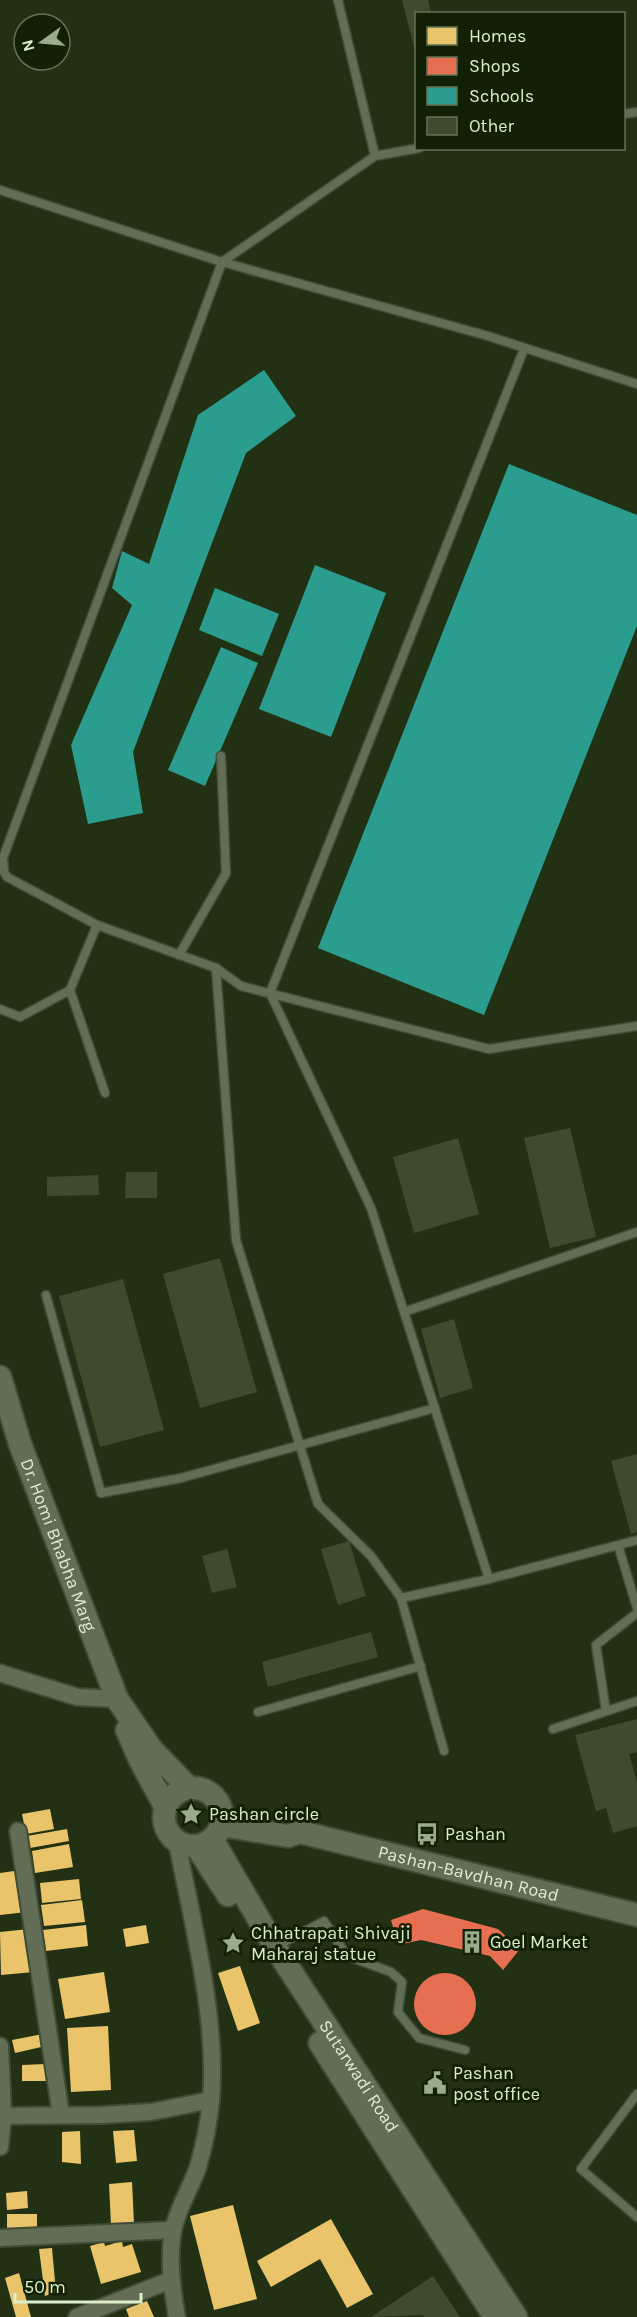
<svg xmlns="http://www.w3.org/2000/svg" width="637" height="2317" font-family="Karla,sans-serif">
	<style>
		.homes { fill: #e9c46a }
		.shops { fill: #e76f51 }
		.schools { fill: #2a9d8f }
		.building { fill: #3e4c2e }
		.lines { fill: none; stroke-linecap: round; stroke-linejoin: round }
		.lane-casing { stroke: #404b35; stroke-width: 11 }
		.street-casing { stroke: #404b35; stroke-width: 20 }
		.secondary-casing { stroke: #404b35; stroke-width: 26 }
		.lane { stroke: #616e55; stroke-width: 8 }
		.street { stroke: #616e55; stroke-width: 16 }
		.secondary { stroke: #616e55; stroke-width: 22 }
		.labels { text-anchor: middle; stroke-width: 6; stroke-linejoin: round; paint-order: stroke }
		.street-label { font-size: 18px; fill: #dbefcc; stroke: #122005 }
		.poi-label { font-size: 18px; fill: #dbefcc; stroke: #122005; text-anchor: start }
	</style>
	<rect width="100%" height="100%" fill="#223014"/>
	<g class="homes">
		<path d="M50,1809L54,1829L26,1834L22,1814Z"/>
		<path d="M67,1829L69,1841L30,1848L27,1836Z"/>
		<path d="M69,1844L73,1867L35,1873L32,1851Z"/>
		<path d="M21,1870L27,1912L0,1915V1873Z"/>
		<path d="M79,1879L81,1899L42,1903L40,1883Z"/>
		<path d="M82,1900L85,1922L44,1926L41,1905Z"/>
		<path d="M86,1925L88,1946L46,1951L43,1930Z"/>
		<path d="M146,1925L149,1943L126,1947L123,1929Z"/>
		<path d="M29,1929L34,1972L1,1975L0,1932Z"/>
		<path d="M240,1966L260,2023L238,2031L218,1973Z"/>
		<path d="M104,1972L110,2012L65,2019L58,1979Z"/>
		<path d="M108,2026L111,2090L71,2092L67,2028Z"/>
		<path d="M48,2033L50,2045L15,2053L12,2040Z"/>
		<path d="M45,2064L46,2081H22V2065Z"/>
		<path d="M134,2130L137,2161L116,2163L113,2131Z"/>
		<path d="M80,2131L81,2164L62,2162V2132Z"/>
		<path d="M132,2182L134,2223L111,2225L109,2184Z"/>
		<path d="M27,2191L28,2208L7,2210L6,2193Z"/>
		<path d="M233,2205L257,2299L214,2310L190,2216Z"/>
		<path d="M7,2214H37V2228L7,2229Z"/>
		<path d="M331,2219L373,2294L347,2308L320,2259L271,2287L257,2261Z"/>
		<path d="M122,2241L123,2247L132,2244L141,2272L101,2284L90,2246L104,2242L105,2246Z"/>
		<path d="M52,2248L56,2292L45,2296L39,2249Z"/>
		<path d="M19,2273L31,2317H16L5,2278Z"/>
		<path d="M147,2301L154,2317H129L126,2309Z"/>
	</g>
	<g class="shops">
		<path d="M423,1909L498,1929L520,1949L503,1970L490,1956L421,1940L398,1945L391,1920Z"/>
		<circle cx="445" cy="2004" r="31"/>
	</g>
	<g class="schools">
		<path d="M264,370L296,416L246,453L133,752L143,813L88,824L71,745L132,605L112,588L122,551L149,564L198,415Z"/>
		<path d="M509,464L637,515V626L484,1015L318,948Z"/>
		<path d="M315,565L386,593L331,737L259,709Z"/>
		<path d="M215,588L279,614L262,656L199,630Z"/>
		<path d="M221,647L258,663L205,786L168,770Z"/>
	</g>
	<g class="building">
		<path d="M402,0H428L431,14H416V54Z"/>
		<path d="M570,1128L596,1237L550,1248L524,1138Z"/>
		<path d="M458,1138L479,1214L414,1233L393,1157Z"/>
		<path d="M126,1172H157V1198H125Z"/>
		<path d="M98,1175L99,1195L47,1196V1177Z"/>
		<path d="M220,1258L257,1392L200,1408L163,1274Z"/>
		<path d="M123,1279L164,1430L100,1447L59,1296Z"/>
		<path d="M454,1319L473,1388L440,1398L421,1329Z"/>
		<path d="M637,1454V1532L631,1534L611,1461Z"/>
		<path d="M349,1541L366,1596L338,1605L321,1549Z"/>
		<path d="M227,1549L237,1587L212,1593L202,1556Z"/>
		<path d="M371,1632L378,1657L268,1687L262,1662Z"/>
		<path d="M637,1719V1752L629,1754L637,1782V1826L613,1833L606,1808L596,1811L575,1735Z"/>
		<path d="M433,2276L460,2317H424L423,2315L371,2317Z"/>
	</g>
	<g class="lines">
		<g class="lane-casing">
			<g id="lane">
				<path d="M624,114L637,112"/>
				<path d="M375,156L419,148"/>
				<path d="M0,190L222,262L3,858L4,872L7,877L97,925L216,968L241,986L489,1049L637,1026"/>
				<path d="M222,262L488,336L637,384"/>
				<path d="M222,262L375,156L338,0"/>
				<path d="M179,955L226,873L221,756"/>
				<path d="M216,968L236,1240L318,1504L371,1556L401,1598L444,1751"/>
				<path d="M70,990L105,1093"/>
				<path d="M0,1009L20,1017L70,990L97,925"/>
				<path d="M46,1295L101,1493L181,1478L435,1408"/>
				<path d="M404,1312L637,1232"/>
				<path d="M618,1545L637,1608"/>
				<path d="M489,1579L637,1540"/>
				<path d="M401,1598L489,1579L371,1208L270,993L524,349"/>
				<path d="M606,1711L596,1645L637,1613"/>
				<path d="M258,1712L421,1666"/>
				<path d="M553,1729L637,1701"/>
				<path d="M275,1947L324,1921L347,1956L391,1972L402,1982L398,2012L419,2038L465,2050"/>
				<path d="M637,2094L581,2169L637,2217"/>
			</g>
		</g>
		<g class="street-casing">
			<g id="street">
				<path d="M0,1673L77,1697L117,1699"/>
				<path d="M18,1831L61,2115"/>
				<path d="M0,2046L3,2116L0,2147"/>
				<path d="M0,2116L102,2115L151,2112L211,2100"/>
				<path d="M0,2238L173,2230"/>
				<path d="M77,2317L171,2280"/>
				<path d="M177,2317C172,2289 168,2259 173,2231C177,2209 191,2188 198,2167C204,2146 209,2121 211,2100C218,2020 192,1921 177,1842"/>
			</g>
		</g>
		<g class="secondary-casing">
			<g id="secondary">
				<path id="s1" d="M0,1377L20,1444L117,1699L152,1750L188,1787"/>
				<path d="M127,1730L140,1760L165,1806"/>
				<circle cx="193" cy="1817" r="29"/>
				<path id="s2" d="M221,1825L288,1836L300,1832L637,1915"/>
				<path id="s3" d="M212,1839L275,1947L516,2317"/>
				<path d="M197,1847L228,1895"/>
				<path d="M320,2043L495,2317"/>
			</g>
		</g>
		<use href="#lane" class="lane"/>
		<use href="#street" class="street"/>
		<use href="#secondary" class="secondary"/>
	</g>
	<defs>
		<g id="sight-bare" transform="scale(1.8)"><path d="M0-6L1.8-2.2L6-1.7L2.9 1.2L3.7 5.4L0 3.3L-3.7 5.4L-2.9 1.2L-6-1.7L-1.8-2.2Z" fill="#9aac8c" stroke="#122005" stroke-width="2.5" paint-order="stroke"/></g>
		<g id="bus-bare" transform="scale(1.8)"><path d="M-5-6H5V4H4V6H2V4H-2V6H-4V4H-5ZM-3.5-4V0h7V-4ZM-3.5 1.2v1.5H-2V1.2ZM2 1.2v1.5H3.5V1.2Z" fill="#9aac8c" stroke="#122005" stroke-width="2.5" paint-order="stroke"/></g>
		<g id="building-bare" transform="scale(1.8)"><path d="M-4-6H4V6H1V3H-1V6H-4ZM-2.5-4.3h1.7v1.8h-1.7ZM.8-4.3h1.7v1.8H.8ZM-2.5-1h1.7V.8h-1.7ZM.8-1h1.7V.8H.8Z" fill="#9aac8c" stroke="#122005" stroke-width="2.5" paint-order="stroke"/></g>
		<g id="civic-bare" transform="scale(1.8)"><path d="M-.6-6.5H3V-4.5H.6V-3L4-1V1h2V6H-6V1h2V-1L-.6-3ZM-1.2 2.5V6h2.4V2.5Z" fill="#9aac8c" stroke="#122005" stroke-width="2.5" paint-order="stroke"/></g>
	</defs>
	<g fill-rule="evenodd">
		<use href="#sight-bare" x="191" y="1814"/>
		<use href="#bus-bare" x="427" y="1834"/>
		<use href="#building-bare" x="472" y="1942"/>
		<use href="#sight-bare" x="233" y="1943"/>
		<use href="#civic-bare" x="435" y="2083"/>
	</g>
	<g class="labels">
		<g class="street-label">
			<text dy="6" stroke="none"><textPath href="#s1" startOffset="178">Dr. Homi Bhabha Marg</textPath></text>
			<text dy="6" stroke="none"><textPath href="#s2" startOffset="254">Pashan-Bavdhan Road</textPath></text>
			<text dy="6" stroke="none"><textPath href="#s3" startOffset="279">Sutarwadi Road</textPath></text>
		</g>
		<g class="poi-label">
			<text x="209" y="1820">Pashan circle</text>
			<text x="445" y="1840">Pashan</text>
			<text x="251" y="1939">Chhatrapati Shivaji<tspan x="251" dy="21">Maharaj statue</tspan></text>
			<text x="490" y="1948">Goel Market</text>
			<text x="453" y="2079">Pashan<tspan x="453" dy="21">post office</tspan></text>
		</g>
	</g>
	<rect x="415" y="12" width="210" height="138" fill="#122005" stroke="#627355" stroke-width="1.5"/>
	<rect x="427" y="27" width="30" height="18" fill="#e9c46a" stroke="#627355" stroke-width="1.5"/>
	<text x="469" y="42" font-size="18" fill="#dbefcc">Homes</text>
	<rect x="427" y="57" width="30" height="18" fill="#e76f51" stroke="#627355" stroke-width="1.5"/>
	<text x="469" y="72" font-size="18" fill="#dbefcc">Shops</text>
	<rect x="427" y="87" width="30" height="18" fill="#2a9d8f" stroke="#627355" stroke-width="1.5"/>
	<text x="469" y="102" font-size="18" fill="#dbefcc">Schools</text>
	<rect x="427" y="117" width="30" height="18" fill="#3e4c2e" stroke="#627355" stroke-width="1.5"/>
	<text x="469" y="132" font-size="18" fill="#dbefcc">Other</text>
	<g transform="translate(42 42) rotate(255)"><circle r="28" fill="#122005" stroke="#627355" stroke-width="1.5"/>
	<path d="M0-4.5L10 22L0 15L-10 22Z" fill="#9aac8c"/>
	<text y="-9" font-size="16" font-weight="bold" text-anchor="middle" fill="#dbefcc">N</text>
	</g>
	<path d="M15 2293v9h126v-9" fill="none" stroke="#dbefcc" stroke-width="3"/>
	<text x="24" y="2293" font-size="18" fill="#dbefcc" stroke="#122005" stroke-width="4.5" paint-order="stroke">50 m</text>
</svg>
